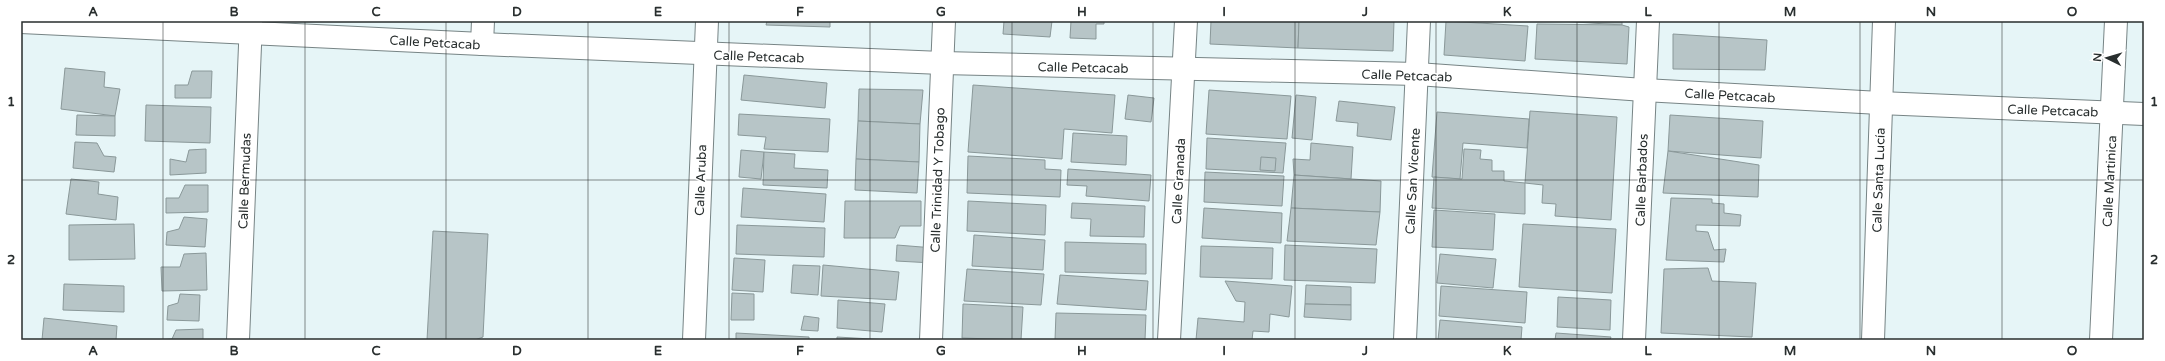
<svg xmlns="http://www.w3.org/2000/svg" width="2165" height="361" font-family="'Varela Round',sans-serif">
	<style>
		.building { fill: #b7c5c7; stroke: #8a9899 }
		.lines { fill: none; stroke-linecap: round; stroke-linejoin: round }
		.minor-casing { stroke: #778485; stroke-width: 24 }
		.minor { stroke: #fff; stroke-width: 22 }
		.grid { fill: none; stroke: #282e2e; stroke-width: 1; stroke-opacity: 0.55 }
		.labels { text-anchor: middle; stroke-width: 3; stroke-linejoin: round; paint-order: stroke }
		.street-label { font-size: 13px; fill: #282e2e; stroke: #fff }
		.neatline { fill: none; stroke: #282e2e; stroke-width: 1.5 }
		.grid-label { font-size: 13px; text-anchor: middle; font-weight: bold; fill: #282e2e }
	</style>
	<rect width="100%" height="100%" fill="#e6f5f7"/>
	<g class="building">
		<path d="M767,21H830V27L766,25Z"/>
		<path d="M1004,21H1052L1050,37L1003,34Z"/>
		<path d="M1071,21H1104V24H1096V39L1070,38Z"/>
		<path d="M1211,21H1299L1298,48L1210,44Z"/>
		<path d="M1299,21H1394L1393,51L1298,48Z"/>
		<path d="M1446,21L1528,26L1525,61L1444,55Z"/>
		<path d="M1560,21H1622V25Z"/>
		<path d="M1537,24L1622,25L1629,27L1627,64L1535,59Z"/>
		<path d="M1673,34L1767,40L1765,70L1673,69Z"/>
		<path d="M65,68L105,72L104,87L120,89L115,116L61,109Z"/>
		<path d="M192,71H212L211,98H175V85H188Z"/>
		<path d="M744,75L827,83L825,108L741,100Z"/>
		<path d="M973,85L1115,95L1112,133L1064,129L1062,159L968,152Z"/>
		<path d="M859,89L923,90L920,124L858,121Z"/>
		<path d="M1209,90L1291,96L1287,139L1206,134Z"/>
		<path d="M1128,95L1154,98L1151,122L1125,119Z"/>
		<path d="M1296,95L1316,97L1312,140L1292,138Z"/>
		<path d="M1339,101L1395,107L1391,140L1357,136L1358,123L1336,121Z"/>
		<path d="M146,105L211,107L210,143L145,141Z"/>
		<path d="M1530,111L1617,117L1611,220L1555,216L1556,204L1542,203L1543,185L1525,183Z"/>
		<path d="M1437,112L1529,119L1527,148L1463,143L1460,179L1432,177Z"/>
		<path d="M739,114L830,119L828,152L764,149L766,137L738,135Z"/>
		<path d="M77,115L115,116V136L76,135Z"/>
		<path d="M1670,115L1763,121L1761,158L1668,151Z"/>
		<path d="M858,121L920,124L919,162L856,159Z"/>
		<path d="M1073,133L1127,136L1126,165L1071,162Z"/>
		<path d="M1207,138L1286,143L1283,173L1206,169Z"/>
		<path d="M75,142L97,143L104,156L116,157L114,172L73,168Z"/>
		<path d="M1311,143L1353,147L1351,179L1294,175L1293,159L1310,160Z"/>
		<path d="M206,149V173L170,175V159L186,162L189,150Z"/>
		<path d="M1464,149L1481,150L1480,159L1492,160V171H1504V181L1525,183V214L1432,208L1434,177L1462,179Z"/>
		<path d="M741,150L764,152L761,179L739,177Z"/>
		<path d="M1668,151L1759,165L1758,197L1663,193Z"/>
		<path d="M764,152L795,154L794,168L828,170L827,188L763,185Z"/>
		<path d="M968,156L1045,160V169L1061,170L1060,197L967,193Z"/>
		<path d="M1261,157L1276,158L1275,171L1260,170Z"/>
		<path d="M856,159L919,162L917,193L855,190Z"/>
		<path d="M1068,169L1151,175L1149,201L1086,196L1087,186L1067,185Z"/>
		<path d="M1205,172L1284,176L1282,206L1204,202Z"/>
		<path d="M1294,175L1381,181L1380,212L1291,208Z"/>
		<path d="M71,179L99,182L98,194L118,197L116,220L66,214Z"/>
		<path d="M185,185H208V212L166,213V198H179Z"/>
		<path d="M743,188L826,194L824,222L741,217Z"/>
		<path d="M1671,198L1712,199V203L1724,204V213L1741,215L1740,226L1696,225V231L1708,232L1714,250L1726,249L1724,262L1666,260Z"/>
		<path d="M845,201H921V226H900L895,238H844Z"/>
		<path d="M968,201L1046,205L1045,235L967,231Z"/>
		<path d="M1072,203L1145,206L1144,237L1090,236L1091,219L1071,218Z"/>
		<path d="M1204,208L1282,213L1281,243L1202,238Z"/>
		<path d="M1291,208L1380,212L1376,245L1287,241Z"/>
		<path d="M1434,210L1495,214L1493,250L1432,247Z"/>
		<path d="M184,217L207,219L205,247L166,245L167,232L179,229Z"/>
		<path d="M134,224L135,259L69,260V225Z"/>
		<path d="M1523,224L1616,229L1612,293L1519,287Z"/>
		<path d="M737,225L825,228L824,257L736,254Z"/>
		<path d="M433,231L488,234L483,337L475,340H427Z"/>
		<path d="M974,235L1045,240L1043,270L972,266Z"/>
		<path d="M1065,242L1146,244V274L1065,272Z"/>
		<path d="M897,245L934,248L933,263L896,261Z"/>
		<path d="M1285,245L1377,249L1375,283L1284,280Z"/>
		<path d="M1201,246L1273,248L1272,279L1200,277Z"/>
		<path d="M206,253L207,290L162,291L161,267H180L184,254Z"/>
		<path d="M1440,254L1496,259L1493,288L1437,283Z"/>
		<path d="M734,258L765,260L763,292L732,290Z"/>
		<path d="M793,265L820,266L818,295L791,293Z"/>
		<path d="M823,265L899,272L896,300L821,296Z"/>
		<path d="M1708,268L1712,281L1756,283L1752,337L1661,333L1664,269Z"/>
		<path d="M967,269L1044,274L1041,305L964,301Z"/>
		<path d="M1060,275L1148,281L1146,310L1057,304Z"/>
		<path d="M1225,281L1292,286L1289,317L1270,314L1269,332L1253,331L1252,340H1258H1196L1198,318L1244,322L1245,302L1236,301Z"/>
		<path d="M64,284L124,286V312L63,310Z"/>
		<path d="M1306,285L1351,287V305L1305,304Z"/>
		<path d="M1441,286L1527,292L1525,323L1439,316Z"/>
		<path d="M732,293L754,294V320H731Z"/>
		<path d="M180,294L200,295L199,321L167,320L168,306L178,303Z"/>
		<path d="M1558,297L1611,300L1610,330L1557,327Z"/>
		<path d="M838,300L885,304L882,332L837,328Z"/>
		<path d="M963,304L1023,307L1021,340L962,338Z"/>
		<path d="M1305,304L1351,305V320L1304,317Z"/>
		<path d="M1056,313L1146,315L1145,340H1055Z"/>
		<path d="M804,316L819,318L818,331L801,330Z"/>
		<path d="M44,318L117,326L116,340H42Z"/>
		<path d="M1440,320L1522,327L1521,340H1438Z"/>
		<path d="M203,329V340H155L172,339L176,330Z"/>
		<path d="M736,333L809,337V340H736Z"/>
		<path d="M1556,333L1611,337L1610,340H1555Z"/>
		<path d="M837,337L888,340H837Z"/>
	</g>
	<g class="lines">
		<g class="minor-casing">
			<g id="minor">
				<path d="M21,22L482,44L942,63L1417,74L1644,90L1880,103L2144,114"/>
				<path d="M482,44L483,21"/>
				<path d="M238,340L251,21"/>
				<path d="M694,340L707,21"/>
				<path d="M931,340L944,21"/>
				<path d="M1169,340L1186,21"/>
				<path d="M1405,340L1419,21"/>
				<path d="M1634,340L1648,21"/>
				<path d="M1873,340L1884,21"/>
				<path d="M2101,340L2116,21"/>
			</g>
		</g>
		<use href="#minor" class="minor"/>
	</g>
	<path class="grid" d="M163,21V340M305,21V340M446,21V340M588,21V340M729,21V340M870,21V340M1012,21V340M1153,21V340M1295,21V340M1436,21V340M1577,21V340M1719,21V340M1860,21V340M2002,21V340M21,180H2144"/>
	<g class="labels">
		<g class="street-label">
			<text transform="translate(435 42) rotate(3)" y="5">Calle Petcacab</text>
			<text transform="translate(759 56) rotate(2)" y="5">Calle Petcacab</text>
			<text transform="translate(1083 67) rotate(1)" y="5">Calle Petcacab</text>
			<text transform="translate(1407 75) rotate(2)" y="5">Calle Petcacab</text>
			<text transform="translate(1730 95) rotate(3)" y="5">Calle Petcacab</text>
			<text transform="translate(2053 110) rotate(2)" y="5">Calle Petcacab</text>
			<text transform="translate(700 180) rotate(-88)" y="5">Calle Aruba</text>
			<text transform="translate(937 180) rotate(-88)" y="5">Calle Trinidad Y Tobago</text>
			<text transform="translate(1641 180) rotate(-88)" y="5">Calle Barbados</text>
			<text transform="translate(1878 180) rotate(-88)" y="5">Calle Santa Lucía</text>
			<text transform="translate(244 181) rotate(-88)" y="5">Calle Bermudas</text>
			<text transform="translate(1178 181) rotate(-87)" y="5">Calle Granada</text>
			<text transform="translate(1412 181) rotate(-87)" y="5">Calle San Vicente</text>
			<text transform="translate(2109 181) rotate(-87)" y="5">Calle Martinica</text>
		</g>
	</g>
	<rect width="2165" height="361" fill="none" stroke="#ffffff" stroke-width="44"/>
	<g transform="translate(2107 58) rotate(275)" stroke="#ffffff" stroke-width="3" paint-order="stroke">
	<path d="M0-3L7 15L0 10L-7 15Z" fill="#282e2e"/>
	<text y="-6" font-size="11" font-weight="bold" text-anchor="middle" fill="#282e2e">N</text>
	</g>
	<rect x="22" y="22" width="2121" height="317" class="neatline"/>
	<g class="grid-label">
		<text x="93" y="16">A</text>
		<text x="234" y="16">B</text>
		<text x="376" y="16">C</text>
		<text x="517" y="16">D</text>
		<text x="658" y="16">E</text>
		<text x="800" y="16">F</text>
		<text x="941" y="16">G</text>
		<text x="1082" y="16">H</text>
		<text x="1224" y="16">I</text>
		<text x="1365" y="16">J</text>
		<text x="1507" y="16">K</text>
		<text x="1648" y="16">L</text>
		<text x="1790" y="16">M</text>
		<text x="1931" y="16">N</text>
		<text x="2072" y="16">O</text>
		<text x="11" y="106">1</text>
		<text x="2154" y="106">1</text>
		<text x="11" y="264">2</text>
		<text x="2154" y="264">2</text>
		<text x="93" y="355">A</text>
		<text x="234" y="355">B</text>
		<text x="376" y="355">C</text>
		<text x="517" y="355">D</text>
		<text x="658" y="355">E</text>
		<text x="800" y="355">F</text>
		<text x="941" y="355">G</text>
		<text x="1082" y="355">H</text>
		<text x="1224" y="355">I</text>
		<text x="1365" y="355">J</text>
		<text x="1507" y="355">K</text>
		<text x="1648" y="355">L</text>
		<text x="1790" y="355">M</text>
		<text x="1931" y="355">N</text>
		<text x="2072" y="355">O</text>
	</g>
</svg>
